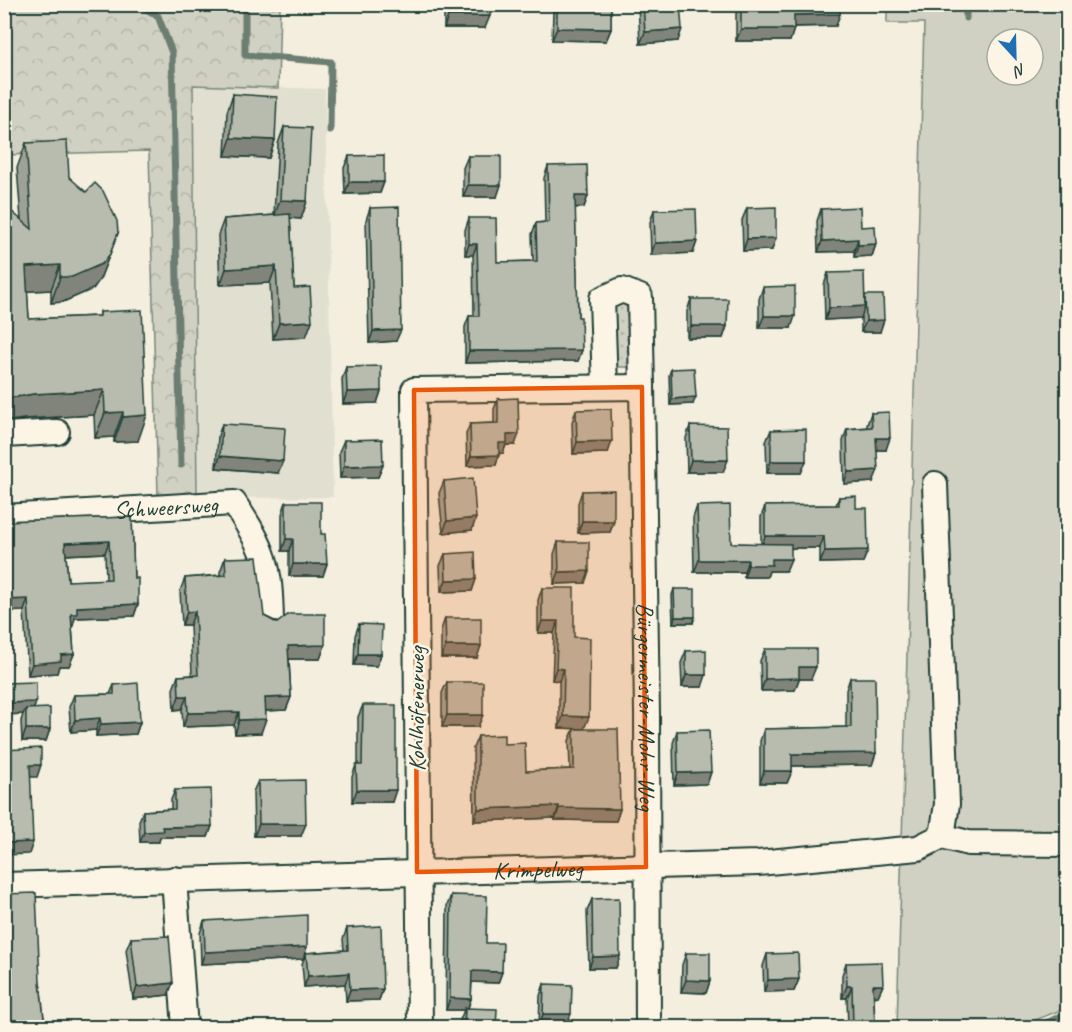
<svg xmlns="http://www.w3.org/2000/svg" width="1072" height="1032" font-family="Caveat,sans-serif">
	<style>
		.built { fill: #e1dfd0 }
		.grass { fill: url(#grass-dots); stroke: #78877b; stroke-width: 1.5 }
		.forest { fill: url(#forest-crowns); stroke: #78877b; stroke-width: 1.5 }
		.garden { fill: #d0d1c2; stroke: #78877b; stroke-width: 1.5; fill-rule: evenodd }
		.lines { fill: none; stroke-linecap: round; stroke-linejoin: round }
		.stream { stroke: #6c7d72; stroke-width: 7 }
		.minor-casing { stroke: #1f3d34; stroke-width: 28 }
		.minor { stroke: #fcf5e5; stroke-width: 24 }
		.wall { fill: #9ea296; stroke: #1f3d34; stroke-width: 1.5; fill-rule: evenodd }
		.shaded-wall { fill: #81847a; stroke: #1f3d34; stroke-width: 1.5 }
		.building { fill: #b8bcae; stroke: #1f3d34; stroke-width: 1.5; fill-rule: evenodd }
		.marked { fill: #e8590c; fill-opacity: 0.2; stroke: #e8590c; stroke-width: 4.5; stroke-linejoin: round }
		.labels { text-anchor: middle; stroke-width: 5; stroke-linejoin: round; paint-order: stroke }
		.street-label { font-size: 24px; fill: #1f3d34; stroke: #fcf5e5 }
	</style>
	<defs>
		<pattern id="grass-dots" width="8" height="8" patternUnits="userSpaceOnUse" patternTransform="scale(1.5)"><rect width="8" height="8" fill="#d0d1c2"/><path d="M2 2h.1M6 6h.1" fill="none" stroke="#b2b4a7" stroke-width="1.8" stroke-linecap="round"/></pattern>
		<pattern id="forest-crowns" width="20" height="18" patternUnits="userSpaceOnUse" patternTransform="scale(1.5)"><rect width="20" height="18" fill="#d0d1c2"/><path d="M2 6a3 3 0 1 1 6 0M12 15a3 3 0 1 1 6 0" fill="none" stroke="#b2b4a7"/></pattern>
	</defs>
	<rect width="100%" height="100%" fill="#f3eede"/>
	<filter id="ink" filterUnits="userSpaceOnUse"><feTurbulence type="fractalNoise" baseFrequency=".0167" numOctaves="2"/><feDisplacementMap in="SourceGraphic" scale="12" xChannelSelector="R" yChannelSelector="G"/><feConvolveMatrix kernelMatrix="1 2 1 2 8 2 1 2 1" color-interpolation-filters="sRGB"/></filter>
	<g filter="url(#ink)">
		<path class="built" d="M193,85L325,89L333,497L197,498Z"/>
		<path class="grass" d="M621,302L628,308L630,367H612L611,306Z"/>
		<path class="forest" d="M4,5H280L278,88L193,85L197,498L158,495L149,151L5,155Z"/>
		<path class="garden" d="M887,5H1067L1068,1007L1018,1027H897L924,23H887ZM997,39H1033V75H997Z"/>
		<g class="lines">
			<g class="stream">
				<path d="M138,4L158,16L172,53L181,465"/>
				<path d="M245,4V55L331,62L330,131"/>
				<path d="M966,4V18"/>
				<path d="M1036,1028L1068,1013"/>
			</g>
			<g class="minor-casing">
				<g id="minor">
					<path d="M605,387L602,299L622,290L640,297L642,387"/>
					<path d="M4,435L57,432"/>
					<path d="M935,484L947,804L942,836"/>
					<path id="s1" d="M4,517L234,503C266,551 270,565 271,622"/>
					<path d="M174,879L185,1028"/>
					<path id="s2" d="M4,885L758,863L918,848L942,836L968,843L1068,844"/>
					<path id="s3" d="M420,1028L414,390L642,387L647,713L648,1028"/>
				</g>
			</g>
			<use href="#minor" class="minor"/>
		</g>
		<g class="wall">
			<path d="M444,4H489L485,28H444Z"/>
			<path d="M555,4H611V29L606,41L552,40L553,12Z"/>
			<path d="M638,4H680L678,41L640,44Z"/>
			<path d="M739,4H840L836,26L794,27L790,41H736V13Z"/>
			<path d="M233,94L275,140L269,158L225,156L227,112Z"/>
			<path d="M284,127L307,201L301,219L290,218L294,288L306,337L273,339L270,283L220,285L218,235L224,219L274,215L278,144Z"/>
			<path d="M26,143L69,177L118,233L100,279L93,289L63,302L51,303V290L27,291L29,319L99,316L100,312L138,441L114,442V437L95,438L94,415L24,419L21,219L17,168Z"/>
			<path d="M349,156L384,182L380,193L345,194L344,168Z"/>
			<path d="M468,156L497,197H463V168Z"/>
			<path d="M548,166L588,196L584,207L575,208L578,317L582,350L578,361L465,363V327L469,316H474L473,255H465V230L469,218L497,262L533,261L532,234L536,223L545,222L544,178Z"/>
			<path d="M370,208L396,341L369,343L366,220Z"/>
			<path d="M747,208L772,250L743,251L742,220Z"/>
			<path d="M821,209L861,227L876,244L872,256L854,257V251L818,252L817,221Z"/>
			<path d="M654,210L697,241L693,253L651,255L650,222Z"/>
			<path d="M828,273L865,296L880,332H861V317V318L825,320L824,285Z"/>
			<path d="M763,287L791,328H759V299Z"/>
			<path d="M691,299L727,326L723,338H687V311Z"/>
			<path d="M346,367L381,391L377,403L343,404L342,379Z"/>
			<path d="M671,369L693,404L670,405L669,375Z"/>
			<path d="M498,399L515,445H506L503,453H499L496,465L467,466L466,434L470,424L494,423V409Z"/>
			<path d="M576,410L608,453L573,454L572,422Z"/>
			<path d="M871,413L886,450H877L873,482L844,484L843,441L847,429L867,427V425Z"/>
			<path d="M222,424L278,473L216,468L218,436Z"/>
			<path d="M690,426L723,472H687L686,438Z"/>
			<path d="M771,430L806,461L801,473H767L766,442Z"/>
			<path d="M344,440L383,465L378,477L340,478L339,452Z"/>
			<path d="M444,481L472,530L443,533L439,493Z"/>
			<path d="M582,491L614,521L610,532L578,533V503Z"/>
			<path d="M839,497L856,508L868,550L863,562L820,563V548H791L786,571H769L767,577H744V572H694L693,518L697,506L731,543L761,544V517L765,506L836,505Z"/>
			<path d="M286,502L321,534L323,576H289V551H282V514Z"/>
			<path d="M132,517L134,579L138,604L134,616L75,618L72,626L74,654L69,666H59L57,673L28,675L24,611L4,521ZM105,553L106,580L68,581L66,555Z"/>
			<path d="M558,542L585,583L554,584V554Z"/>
			<path d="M445,554L476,579L472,591L441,592L440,566Z"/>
			<path d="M225,558L264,616L325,645L320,659H289L291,697L286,710L266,711L261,733L235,734L234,725L183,727L182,709L174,710L173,689L178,676L192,675L190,625H182L180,591L185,578L220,575V572Z"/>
			<path d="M542,588L574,637L584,729L559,728V681L552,680L554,633H538V600Z"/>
			<path d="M674,589L693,623H673L672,595Z"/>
			<path d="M445,618L477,658H441V630Z"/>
			<path d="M359,624L381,654L377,666L354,665L355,636Z"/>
			<path d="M765,649L811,679H799L795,690L761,691L760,661Z"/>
			<path d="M686,651L702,687H682L681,663Z"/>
			<path d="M850,678L876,753L872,765L792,766V771L787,783H760V741L764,729L846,727V690Z"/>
			<path d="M447,682L478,727H442V693Z"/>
			<path d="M4,683L36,702L34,708L50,729L46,741H22L21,721L23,714L4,715Z"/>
			<path d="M114,685L140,722L136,734L96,736V730L71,732L69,707L74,695L110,694Z"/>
			<path d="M363,705L392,802H352V777L356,765H358V717Z"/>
			<path d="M574,729L620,809L616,821L555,820V818L474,821L473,748L478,736L504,744L526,771L570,769L569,741Z"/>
			<path d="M677,731L711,772L707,784L674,785L673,743Z"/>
			<path d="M258,781L301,836H254L253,792Z"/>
			<path d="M175,790L212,826L208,837H160L159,842H140L139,821L143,811L171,809V800Z"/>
			<path d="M4,894L40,982L45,1028H6L4,1016Z"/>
			<path d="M451,895L486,943L502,972L498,983L472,982L471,999L468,1008L496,1028H460V1020L464,1010H446L447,906Z"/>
			<path d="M592,899L620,956L616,968H589L587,911Z"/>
			<path d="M204,921L303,959L201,964L200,933Z"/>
			<path d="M347,928L383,989L379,1000L346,1001L345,984L304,987L302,964L306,953L344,950L343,939Z"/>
			<path d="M131,938L168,995L133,999L126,950Z"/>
			<path d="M686,953L710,981L706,993L681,992L682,965Z"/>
			<path d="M767,954L799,979L794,991L764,992L763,966Z"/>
			<path d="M846,963L883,985L878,996L874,997L875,1028H848L847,998H842V975Z"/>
			<path d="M544,984L566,1026H539L540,996Z"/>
		</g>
		<g class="shaded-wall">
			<path d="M840,14L836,26L789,27L794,15Z"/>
			<path d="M448,16H490L485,28H444Z"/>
			<path d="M557,28L611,29L606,41L552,40Z"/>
			<path d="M682,29L678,41L640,44L645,32Z"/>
			<path d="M741,29H794L790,41H736Z"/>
			<path d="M231,138L275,140L269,158L225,156Z"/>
			<path d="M349,182H384L380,193L345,194Z"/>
			<path d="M468,185H501L497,197H463Z"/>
			<path d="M575,196H588L584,207L571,208Z"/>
			<path d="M280,200L307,201L301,219L274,217Z"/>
			<path d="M118,233L100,279L93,289L63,302L51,303L60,277Z"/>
			<path d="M776,238L772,250L743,251L747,239Z"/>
			<path d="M858,239L854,251L818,252L822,241Z"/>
			<path d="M697,241L693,253L651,255L655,243Z"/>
			<path d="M469,244H477L473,255H465Z"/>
			<path d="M876,244L872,256L854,257L858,245Z"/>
			<path d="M60,265L51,290L17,292L26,267Z"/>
			<path d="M276,266L270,283L220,285L226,269Z"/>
			<path d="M865,306L861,318L825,320L829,308Z"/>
			<path d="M764,316H795L791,328H759Z"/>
			<path d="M884,320L880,332H861L866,321Z"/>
			<path d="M312,321L306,337L273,339L279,323Z"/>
			<path d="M691,326H727L723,338H687Z"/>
			<path d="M401,330L396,341L369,343L373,331Z"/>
			<path d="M582,350L578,361L465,363L469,351Z"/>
			<path d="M104,390L94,415L24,419L4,422V399L33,394Z"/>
			<path d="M381,391L377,403L343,404L347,392Z"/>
			<path d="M696,397L693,404L670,405L672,399Z"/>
			<path d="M123,412L114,437L95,438L105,413Z"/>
			<path d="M147,415L138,441L114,442L123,417Z"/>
			<path d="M519,434L515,445H506L503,453L495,454L499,443L507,435Z"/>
			<path d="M876,438H890L886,450H872Z"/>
			<path d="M612,441L608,453L573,454L577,442Z"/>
			<path d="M499,455L496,465L467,466L471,456Z"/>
			<path d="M220,456L283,461L278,473L216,468Z"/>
			<path d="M691,460H728L723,472H687Z"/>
			<path d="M771,461H806L801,473H767Z"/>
			<path d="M383,465L378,477L340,478L344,466Z"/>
			<path d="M878,470L873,482L844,484L848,472Z"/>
			<path d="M476,518L472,530L443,533L447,521Z"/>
			<path d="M582,521H614L610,532L578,533Z"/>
			<path d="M765,536H824L820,548H761Z"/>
			<path d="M286,539H293L289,551H282Z"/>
			<path d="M109,541L105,553L61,555L65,543Z"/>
			<path d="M868,550L863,562L820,563L825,551Z"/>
			<path d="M772,559H791L786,571H769L767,577H744L748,565Z"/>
			<path d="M699,560H748L744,572H694Z"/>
			<path d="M293,564H327L323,576H289Z"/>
			<path d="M589,571L585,583L554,584L559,572Z"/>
			<path d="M476,579L472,591L441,592L446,580Z"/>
			<path d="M28,599L24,611L4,612V600Z"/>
			<path d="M138,604L134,616L75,618L73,626H67L71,614L77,607Z"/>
			<path d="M195,611L190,625H182L187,612Z"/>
			<path d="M675,617H695L693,623H673Z"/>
			<path d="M542,621H558L554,633H538Z"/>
			<path d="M325,645L320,659H284L288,646Z"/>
			<path d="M446,646H481L477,658H441Z"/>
			<path d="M74,654L69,666H59L57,673L28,675L32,664L61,655Z"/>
			<path d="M358,654H381L377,666L354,665Z"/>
			<path d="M799,667H816L811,679H799L795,690L761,691L765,679Z"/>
			<path d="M556,668L564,669L559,681L552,680Z"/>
			<path d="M686,675H706L702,687H682Z"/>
			<path d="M179,696H187L182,709L174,710Z"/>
			<path d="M291,697L286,710L261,711L265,698Z"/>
			<path d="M36,702L32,714L26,709L23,714L4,715V703Z"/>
			<path d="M239,712L234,725L183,727L188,713Z"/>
			<path d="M447,715H483L478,727H442Z"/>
			<path d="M563,716L589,717L584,729L559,728Z"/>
			<path d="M100,718L96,730L71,732L75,720Z"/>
			<path d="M266,719L261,733L235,734L239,720Z"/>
			<path d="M140,722L136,734L96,736L101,724Z"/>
			<path d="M26,729H50L46,741H22Z"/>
			<path d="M876,753L872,765L787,766L792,754Z"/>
			<path d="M30,765H41L37,777H26Z"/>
			<path d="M764,771H792L787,783H760Z"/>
			<path d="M711,772L707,784L674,785L678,773Z"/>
			<path d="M357,790H396L392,802H352Z"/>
			<path d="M559,806L555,818L474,821L478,809Z"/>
			<path d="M559,808L620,809L616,821L555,820Z"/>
			<path d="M259,824H306L301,836H254Z"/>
			<path d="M212,826L208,837H160L159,842H140L144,832L162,827Z"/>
			<path d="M33,842L29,854L4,855V843Z"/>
			<path d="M307,947L303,959L201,964L205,952Z"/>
			<path d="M620,956L616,968H589L593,957Z"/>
			<path d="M472,971L502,972L498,983L468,982Z"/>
			<path d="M349,973L345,984L304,987L308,976Z"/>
			<path d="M799,979L794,991L764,992L768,980Z"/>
			<path d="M686,980L710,981L706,993L681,992Z"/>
			<path d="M173,983L168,995L133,999L137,987Z"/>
			<path d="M873,985H883L878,996L869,997Z"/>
			<path d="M847,986H852L847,998H842Z"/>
			<path d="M383,989L379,1000L346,1001L350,990Z"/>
			<path d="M450,998L471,999L467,1010L465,1008L464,1010H446Z"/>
			<path d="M543,1014H571L566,1026H539Z"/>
		</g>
		<g class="building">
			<path d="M448,4H489L490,16H448Z"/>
			<path d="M557,4H611V29L557,28Z"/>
			<path d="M643,4H680L682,29L645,32Z"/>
			<path d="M741,4H840V14L794,15V29H741Z"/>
			<path d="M233,94L277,97L275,140L231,138Z"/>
			<path d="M284,127L311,128L307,201L280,200Z"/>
			<path d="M67,141L69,177L86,192L95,183L103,191L117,221L118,233L110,254L102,264L72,277H60V265L26,267L29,319L100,316V312L142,310L147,415L123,417V412L105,413L104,390L33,394L4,399V205L32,229L26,143Z"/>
			<path d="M384,155V182H349V156Z"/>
			<rect x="468" y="156" width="33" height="29"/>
			<path d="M587,165L588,196H575L578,317H581L582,350L469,351V316H479L477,244H469V218H496L497,262L537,261L536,223L549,222L548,166Z"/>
			<path d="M399,207L401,330L373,331L370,208Z"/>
			<path d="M776,207V238L747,239V208Z"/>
			<path d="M860,207L861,227L875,226L876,244L858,245V239L822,241L821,209Z"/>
			<path d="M696,209L697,241L655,243L654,210Z"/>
			<path d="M290,214L294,288L310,287L312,321L279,323L276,266L226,269L224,219Z"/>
			<path d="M864,272L865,306L829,308L828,273Z"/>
			<path d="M795,286V316H764L763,287Z"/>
			<path d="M865,295H883L884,320L866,321Z"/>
			<path d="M691,299H728L727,326H691Z"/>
			<path d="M381,366V391L347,392L346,367Z"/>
			<path d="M694,368L696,397L672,399L671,369Z"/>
			<path d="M518,398L519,434L507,435V443H499V455L471,456L470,424L498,423V399Z"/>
			<path d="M611,409L612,441L577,442L576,410Z"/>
			<path d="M889,412L890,438H876L878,470L848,472L847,429L872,427L871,413Z"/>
			<path d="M222,424L285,428L283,461L220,456Z"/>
			<path d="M690,426L727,427L728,460H691Z"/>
			<path d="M806,429V461H771V430Z"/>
			<path d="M382,439L383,465L344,466V440Z"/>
			<path d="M473,478L476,518L447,521L444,481Z"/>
			<path d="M614,490V521H582V491Z"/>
			<path d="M856,496V508H867L868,550L825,551L824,536H765V506L839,505V497Z"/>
			<path d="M286,502H321V534H325L327,564H293V539H286Z"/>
			<path d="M730,505L731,543L791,544V559H772V565H748V560H699L697,506Z"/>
			<path d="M132,517L134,579L138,578V604L77,607V614H71L74,654L61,655V661L32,664L28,599L4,600V521ZM109,541L111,579L68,581L65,543Z"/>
			<path d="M558,542H589V571L559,572Z"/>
			<path d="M475,552L476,579L446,580L445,554Z"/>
			<path d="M257,557L264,616L277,623L289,614H325V645L288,646L291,697L265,698L266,719L239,720V712L188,713L187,696H179L178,676L198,675L195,611L187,612L185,578L226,575L225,558Z"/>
			<path d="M542,588H574V637L590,638L589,717L563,716L564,669L556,668L558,621H542Z"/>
			<path d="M674,589H695V617H675Z"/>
			<path d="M445,618H481V646H446Z"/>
			<path d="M359,624L382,625L381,654H358Z"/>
			<path d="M765,649H816V667H799V678L765,679Z"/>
			<path d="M706,650V675H686V651Z"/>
			<path d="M850,678H875L876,753L792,754V771H764V729L851,727Z"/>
			<path d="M36,682V702L4,703V683Z"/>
			<rect x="447" y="682" width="36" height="33"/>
			<path d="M138,683L140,722L101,724L100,718L75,720L74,695L114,694V685Z"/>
			<path d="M363,705H396V790H357L356,765H362Z"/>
			<path d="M50,708V729H26V709Z"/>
			<path d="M574,729H618L620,809L559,808V806L478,809V736L504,735V744L525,743L526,771L574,769Z"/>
			<path d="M709,730L711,772L678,773L677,731Z"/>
			<path d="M41,748V765H30L33,842L4,843V750Z"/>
			<path d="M305,780L306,824H259L258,781Z"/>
			<path d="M211,789L212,826L162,827L163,831L144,832L143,811L175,809V790Z"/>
			<path d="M36,893L40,982L45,1028H11L6,980L4,943V894Z"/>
			<path d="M451,895L487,896L486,943H503L502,972L472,971L471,999L450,998Z"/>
			<path d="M619,898L620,956L593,957L592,899Z"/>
			<path d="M307,915V947L205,952L204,921Z"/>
			<path d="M381,926L383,989L350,990L349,973L308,976L306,953L348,950L347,928Z"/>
			<path d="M169,936L173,983L137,987L131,938Z"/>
			<path d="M686,953H710V981L686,980Z"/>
			<path d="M798,953L799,979L768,980L767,954Z"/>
			<path d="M882,962L883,985H873L875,1027L853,1028L852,986H847L846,963Z"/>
			<path d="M544,984L572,985L571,1014H543Z"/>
			<path d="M465,1008L497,1009L496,1028H464Z"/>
		</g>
	</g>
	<path class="marked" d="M642,387L646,867L417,872L414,390Z"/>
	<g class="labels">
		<g class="street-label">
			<text dy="8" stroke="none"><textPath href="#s1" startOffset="162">Schweersweg</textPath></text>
			<text dy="8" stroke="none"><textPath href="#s3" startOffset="1186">Bürgermeister-Mohr-Weg</textPath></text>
			<text transform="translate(416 709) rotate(-90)" y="8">Kohlhöfenerweg</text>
			<text dy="8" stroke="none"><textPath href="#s2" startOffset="534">Krimpelweg</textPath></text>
		</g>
	</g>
	<rect width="1072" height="1032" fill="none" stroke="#fcf5e5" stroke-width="24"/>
	<rect x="12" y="12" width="1048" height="1008" fill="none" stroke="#1f3d34" stroke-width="2" filter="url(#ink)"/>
	<g transform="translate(1015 57) rotate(158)"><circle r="28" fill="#fcf5e5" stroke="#a4ab9e" stroke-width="1.5"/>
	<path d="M0-4.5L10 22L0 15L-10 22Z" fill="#1f6fb2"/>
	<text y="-9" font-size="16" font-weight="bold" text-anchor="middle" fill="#1f3d34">N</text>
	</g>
</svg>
